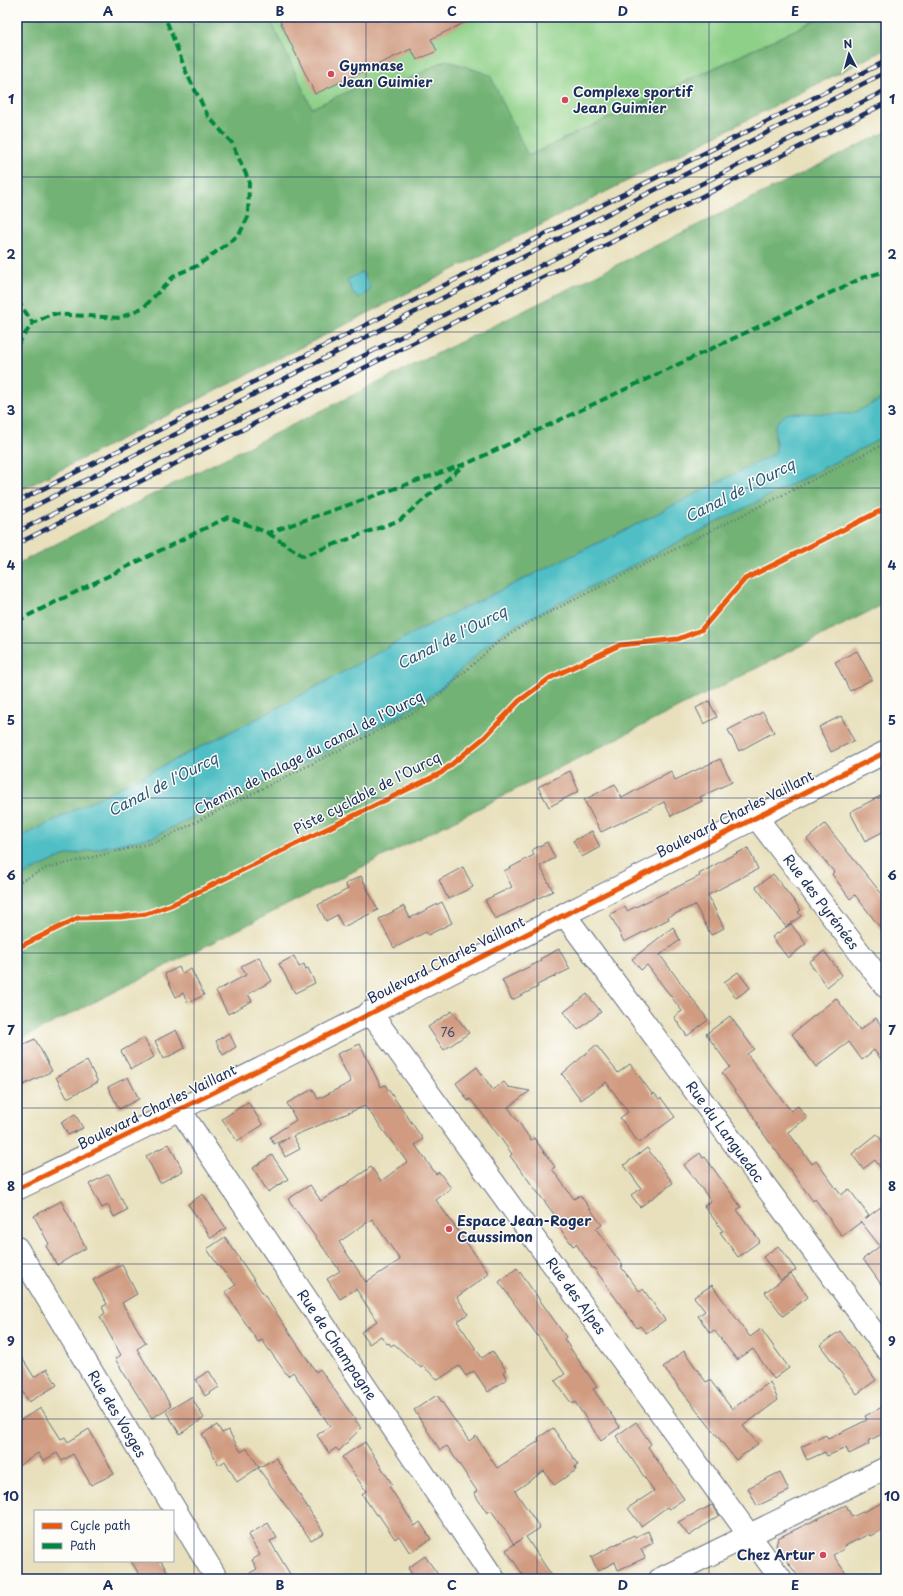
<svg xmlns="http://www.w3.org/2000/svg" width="903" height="1596" font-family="'Playpen Sans',sans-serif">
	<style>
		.green { fill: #8ed088; stroke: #548073 }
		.forest { fill: #72b274; stroke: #467069 }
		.water { fill: #50bfc5; stroke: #367792 }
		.building { fill: #d09b81; fill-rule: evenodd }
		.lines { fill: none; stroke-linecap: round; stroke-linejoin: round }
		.minor-casing { stroke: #636d7f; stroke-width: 24 }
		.path { stroke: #636d7f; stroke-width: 2.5; stroke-dasharray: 1 3; stroke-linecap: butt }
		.minor { stroke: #fff; stroke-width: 22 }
		.rail-casing { stroke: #1b2f5e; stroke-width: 4.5 }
		.rail { stroke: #fdfcf7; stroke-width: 3; stroke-dasharray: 9; stroke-linecap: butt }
		.quiet { stroke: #00873e; stroke-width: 4; stroke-dasharray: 8 4; stroke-linecap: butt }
		.cycleway-casing { stroke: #fdfcf7; stroke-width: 8 }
		.cycleway { stroke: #e8590c; stroke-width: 5 }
		.grid { fill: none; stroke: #1b2f5e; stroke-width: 1; stroke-opacity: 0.55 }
		.poi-dot { fill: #d1495b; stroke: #fdfcf7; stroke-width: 1.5 }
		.labels { text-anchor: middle; stroke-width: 3; stroke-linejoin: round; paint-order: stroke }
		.number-label { font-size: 12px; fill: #484a67 }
		.poi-label { font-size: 14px; font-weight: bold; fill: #1b2f5e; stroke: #fdfcf7; text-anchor: start }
		.street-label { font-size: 14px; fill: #1b2f5e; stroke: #fdfcf7 }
		.water-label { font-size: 15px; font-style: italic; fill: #2b5a7d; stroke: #fdfcf7 }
		.neatline { fill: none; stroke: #1b2f5e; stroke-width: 1.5 }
		.grid-label { font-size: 13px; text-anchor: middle; font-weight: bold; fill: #1b2f5e }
	</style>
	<rect width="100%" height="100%" fill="#fdfcf7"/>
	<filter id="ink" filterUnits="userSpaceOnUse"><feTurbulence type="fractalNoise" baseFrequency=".025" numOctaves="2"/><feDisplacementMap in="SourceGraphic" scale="8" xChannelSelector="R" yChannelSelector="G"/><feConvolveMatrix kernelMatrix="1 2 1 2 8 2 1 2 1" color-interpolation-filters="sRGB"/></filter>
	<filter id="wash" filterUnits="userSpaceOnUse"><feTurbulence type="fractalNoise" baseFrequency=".012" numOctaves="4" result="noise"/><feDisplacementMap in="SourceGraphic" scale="16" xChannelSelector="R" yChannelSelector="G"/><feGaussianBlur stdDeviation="0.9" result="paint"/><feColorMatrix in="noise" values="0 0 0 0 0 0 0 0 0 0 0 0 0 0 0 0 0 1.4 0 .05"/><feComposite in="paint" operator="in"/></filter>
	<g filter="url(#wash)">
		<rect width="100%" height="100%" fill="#e8e0bc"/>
		<g class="green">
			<path d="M189,17H234L196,34Z"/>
			<path d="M260,17H817L818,19L513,163L316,136Z"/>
		</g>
		<g class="forest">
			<path d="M17,17H188L192,26L213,17H269L312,108L364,84L407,80L446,60L490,75L528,156L818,19L817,17H886V49L17,492Z"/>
			<path d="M886,132V397L852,414L833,415L774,436L776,451L774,454L637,524L417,631L274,710L17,839V564L179,481Z"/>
			<path d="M886,436V603L17,1041V878L63,856L153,837L398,716C415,706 432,696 447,683C468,664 486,643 510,628Z"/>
		</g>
		<g class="water">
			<path d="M362,272L369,285L370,290L360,298L354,295L347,280Z"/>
			<path d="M886,397V436L510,628C486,643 468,664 447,683C432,696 415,706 398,716L153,837L63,856L17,878V839L274,710L417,631L637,524L774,454L776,451L775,426L778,421L788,413L852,414Z"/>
		</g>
		<g id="blocks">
			<g class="building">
				<path d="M278,17H476L431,39L437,51L417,60L411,49L315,94Z"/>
				<path d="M857,651L872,679L850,691L835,662Z"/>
				<path d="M709,701L717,717L704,724L696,708Z"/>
				<path d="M763,712L774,732L739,751L728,730Z"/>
				<path d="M841,716L854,741L831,752L819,727Z"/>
				<path d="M720,759L732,782L700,797L702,801L671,816L664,802L601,832L584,800L615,784L622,798L671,771L675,780Z"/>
				<path d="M570,771L579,791L549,807L538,787Z"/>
				<path d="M886,793V830L865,841L850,812Z"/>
				<path d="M825,824L886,899V935L855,895L850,899L832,874L834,872L807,839Z"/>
				<path d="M592,831L600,847L582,857L573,841Z"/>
				<path d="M547,842L555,858L540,866L553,891L495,919L485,900L512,887L504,871L534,855L532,850Z"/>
				<path d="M748,848L758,869L708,895L724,928L711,935L695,905L668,917L669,919L624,942L610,914L625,907L627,911L700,876L699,874L727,858Z"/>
				<path d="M463,867L473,887L448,899L439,880Z"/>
				<path d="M773,874L801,910L798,912L801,916L786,927L756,887Z"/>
				<path d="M361,876L378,910L343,927L337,915L326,921L318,905L348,889L345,884Z"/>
				<path d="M442,902L452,923L428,935L426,932L394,948L379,919L404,906L410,918Z"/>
				<path d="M791,924L806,944L788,958L772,937Z"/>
				<path d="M673,927L680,940L660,955L708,1020L687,1036L674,1017L682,1011L647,965L641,970L632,959Z"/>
				<path d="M559,949L570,969L537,985L538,987L512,1000L502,980L541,961L540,959Z"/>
				<path d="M824,951L842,975L827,987L809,962Z"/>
				<path d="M294,956L299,967L304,964L306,969L308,968L315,983L295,993L279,964Z"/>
				<path d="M259,957L272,981L248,994L252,1001L228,1014L216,991L246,975L241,966Z"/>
				<path d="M179,967L182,973L191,969L204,995L188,1003L183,993L176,997L165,974Z"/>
				<path d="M738,972L750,988L736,998L724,982Z"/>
				<path d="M587,994L601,1012L578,1030L564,1012Z"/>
				<path d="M836,998L860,1030L876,1018L886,1032V1066L874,1050L862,1060L849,1042L816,1067L792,1034Z"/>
				<path d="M452,1011L469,1033L444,1050L428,1027Z"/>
				<path d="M730,1016L754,1049L747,1054L764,1076L791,1111L798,1106L807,1118L788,1132L812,1164L816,1161L841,1195L849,1189L869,1216L865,1219L886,1203V1291L863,1259L880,1246L861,1222L842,1236L815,1199L813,1201L757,1125L758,1124L753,1117H754L722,1073L730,1067L706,1034Z"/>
				<path d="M176,1030L185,1048L164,1059L155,1041Z"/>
				<path d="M229,1033L236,1047L223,1055L216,1041Z"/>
				<path d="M144,1038L154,1057L131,1069L121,1051Z"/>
				<path d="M35,1039L52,1071L17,1088V1073L23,1069L17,1058V1047Z"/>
				<path d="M360,1044L381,1087L385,1085L423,1139L415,1145L436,1174L439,1172L451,1188L436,1200L489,1274L457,1297L468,1314L457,1321L482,1358L492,1351L506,1370L503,1372L507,1379L488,1392L474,1371L466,1376L459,1366L438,1380L423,1366L421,1368L394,1344L391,1346L389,1343L387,1344L381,1336L369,1344L361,1332L377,1321L356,1289L340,1299L327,1279L340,1271L288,1199L310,1185L321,1201L371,1167L381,1181L407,1162L365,1106L293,1136L300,1149L285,1157L279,1144L288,1138L274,1144L270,1137L296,1120L287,1103L313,1089L318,1099L351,1082L337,1054ZM372,1219L400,1260L366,1282L339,1242Z"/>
				<path d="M596,1045L618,1073L630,1064L653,1095L654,1093L659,1099L661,1098L675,1117L639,1143L620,1118L628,1112L606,1082L581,1100L562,1074Z"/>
				<path d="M87,1061L98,1082L67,1098L56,1077Z"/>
				<path d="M477,1067L493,1090L504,1082L508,1087L530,1091L508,1107L531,1140L534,1138L555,1167L552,1169L574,1199L580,1195L602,1225L596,1229L623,1266L621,1267L640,1292L643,1289L665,1320L646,1333L640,1326L637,1328L594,1268L593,1269L576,1244L573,1246L551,1216L554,1214L510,1156L512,1154L481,1112L470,1099L468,1101L456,1083Z"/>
				<path d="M128,1077L139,1099L119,1109L108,1087Z"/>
				<path d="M248,1102L263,1125L237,1141L222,1119Z"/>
				<path d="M75,1114L83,1128L68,1135L61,1122Z"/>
				<path d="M877,1134L886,1146V1175L875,1160L863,1169L852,1154Z"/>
				<path d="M169,1144L183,1171L160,1183L146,1156Z"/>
				<path d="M647,1148L673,1183L640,1207L631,1195L641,1188L624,1165Z"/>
				<path d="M700,1153L703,1158L705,1157L741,1207L737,1210L760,1241L738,1257L720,1232L723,1231L704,1206L711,1201L684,1165Z"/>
				<path d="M272,1155L288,1179L268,1192L253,1168Z"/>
				<path d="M109,1174L127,1210L114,1217L108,1205L102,1208L89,1184Z"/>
				<path d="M203,1194L226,1228L211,1238L188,1204Z"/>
				<path d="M61,1201L86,1248L57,1265L46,1246L49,1244L34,1216Z"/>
				<path d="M225,1237L316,1372L320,1369L361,1428L339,1451L336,1448L329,1453L317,1435L330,1426L293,1372L288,1376L262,1340L258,1342L225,1292L236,1285L217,1264L207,1249Z"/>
				<path d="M778,1246L796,1270L781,1280L763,1257Z"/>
				<path d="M122,1265L137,1294L122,1303L146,1343L137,1349L171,1406L152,1418L115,1359L121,1355L100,1317L105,1313L102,1307L107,1304L93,1280Z"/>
				<path d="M517,1268L566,1337L564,1339L597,1387L593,1389L620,1427L601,1441L575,1402L572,1404L555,1381L565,1374L499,1282Z"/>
				<path d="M791,1274L808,1297L783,1316L765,1292Z"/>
				<path d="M712,1285L750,1337L761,1329L789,1368L774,1379L753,1349L737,1360L714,1330L710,1333L698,1316L705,1311L694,1297Z"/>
				<path d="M840,1331L876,1380L857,1394L820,1345Z"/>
				<path d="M17,1350L34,1377L47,1369L57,1385L29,1402L17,1383Z"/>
				<path d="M684,1351L706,1382L710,1380L732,1409L770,1382L778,1400L743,1426L758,1444L736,1460L663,1367Z"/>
				<path d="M209,1371L219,1387L205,1396L196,1379Z"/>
				<path d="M437,1395L469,1441L476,1436L497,1468L539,1441L538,1438L553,1428L578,1465L575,1467L576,1470L554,1485L544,1471L515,1491L540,1528L526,1537L554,1579H526L506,1550L522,1539L514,1544L491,1510L487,1513L474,1493L477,1491L447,1446L440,1450L414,1410Z"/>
				<path d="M191,1397L204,1418L180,1434L166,1412Z"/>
				<path d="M886,1405V1432L868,1441L869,1444L849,1454L846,1448L827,1456L825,1452L807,1460L801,1447L826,1435L828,1439L867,1420L865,1416Z"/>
				<path d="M41,1408L61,1439L65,1437L68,1442L89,1429L114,1474L91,1485L73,1454L62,1461L57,1453L43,1461L38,1453L17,1467V1422Z"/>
				<path d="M636,1422L651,1444L648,1447L684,1499L669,1509L667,1507L641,1526L628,1508L654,1491L616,1436Z"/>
				<path d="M217,1425L222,1433L228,1430L241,1452L247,1448L259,1467L237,1482L225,1461L219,1465L202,1434Z"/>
				<path d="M365,1442L392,1484L389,1486L415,1526L420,1522L431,1539L410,1553L399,1536L395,1539L378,1514L376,1515L362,1494L366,1491L342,1457Z"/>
				<path d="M276,1458L324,1533L311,1540L258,1468Z"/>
				<path d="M780,1472L789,1491L757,1506L748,1488Z"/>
				<path d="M886,1501V1528L870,1536L869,1534L843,1547L844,1549L833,1555L850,1579H800L776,1546L778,1538L846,1505L852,1517Z"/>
				<path d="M712,1505L719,1515L689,1536L678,1522Z"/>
				<path d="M268,1523L277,1538L270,1541L293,1579H239L257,1569L252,1560L260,1555L248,1535Z"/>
				<path d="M648,1531L653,1543L641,1549L645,1558L618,1570L615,1562L598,1571L591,1557L634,1535L635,1537Z"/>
				<path d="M425,1556L441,1579H415L408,1568Z"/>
				<path d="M131,1561H161L172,1579H142Z"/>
			</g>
		</g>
	</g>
	<g filter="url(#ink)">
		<use href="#blocks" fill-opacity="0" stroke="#636d7f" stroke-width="1"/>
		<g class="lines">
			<g class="minor-casing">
				<g id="minor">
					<path d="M756,817L886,987"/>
					<path d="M564,914L886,1349"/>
					<path d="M370,1012L781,1579"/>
					<path d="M180,1110L494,1579"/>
					<path d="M17,1189C309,1048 596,897 886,752"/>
					<path d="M17,1248L217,1579"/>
					<path d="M660,1579L886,1468"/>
				</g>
			</g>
			<path class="path" d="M17,883L47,868L156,842L425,707L498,642L526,624L886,443"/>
			<use href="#minor" class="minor"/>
			<g class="rail-casing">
				<g id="rail">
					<path d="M17,502L886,61"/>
					<path d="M17,515L886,72"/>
					<path d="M17,532L886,90"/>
					<path d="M17,544L886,103"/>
				</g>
			</g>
			<use href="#rail" class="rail"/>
			<g class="quiet">
				<path d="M17,300L33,323"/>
				<path d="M17,345L33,323L52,314L120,318L144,307L175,275L197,266L239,235L248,217L249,181L232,143L208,116L187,74L165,17"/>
				<path d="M268,533L303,556L400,520L463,466"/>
				<path d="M17,621L228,517L268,533L468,463L862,278L886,271"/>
			</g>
			<g class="cycleway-casing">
				<g id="cycleway">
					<path d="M17,948L78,918L121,917L146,914L171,905L441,773L485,737L519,701L550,678L620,645L678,639L701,630L745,579L886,508"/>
					<path d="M17,1189C309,1048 596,897 886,752"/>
				</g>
			</g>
			<use href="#cycleway" class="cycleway"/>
		</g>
	</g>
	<path class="grid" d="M194,17V1579M366,17V1579M537,17V1579M709,17V1579M17,177H886M17,332H886M17,488H886M17,643H886M17,798H886M17,953H886M17,1108H886M17,1264H886M17,1419H886"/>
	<g class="poi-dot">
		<circle cx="331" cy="74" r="4"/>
		<circle cx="565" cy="100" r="4"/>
		<circle cx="449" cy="1229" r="4"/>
		<circle cx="823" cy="1555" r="4"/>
	</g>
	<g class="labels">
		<g class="number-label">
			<text x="448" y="1037">76</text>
		</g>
		<g class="poi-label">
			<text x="339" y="71">Gymnase<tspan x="339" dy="16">Jean Guimier</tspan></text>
			<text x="573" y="97">Complexe sportif<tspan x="573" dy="16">Jean Guimier</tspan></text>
			<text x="457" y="1226">Espace Jean-Roger<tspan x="457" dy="16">Caussimon</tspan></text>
			<text x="815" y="1560" text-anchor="end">Chez Artur</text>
		</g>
		<g class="street-label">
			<text transform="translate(309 753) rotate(-27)" y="5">Chemin de halage du canal de l'Ourcq</text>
			<text transform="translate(367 793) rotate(-27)" y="5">Piste cyclable de l'Ourcq</text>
			<text transform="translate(735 814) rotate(-27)" y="5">Boulevard Charles Vaillant</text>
			<text transform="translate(821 902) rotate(53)" y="5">Rue des Pyrénées</text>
			<text transform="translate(446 960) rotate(-27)" y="5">Boulevard Charles Vaillant</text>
			<text transform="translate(157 1107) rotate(-26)" y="5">Boulevard Charles Vaillant</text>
			<text transform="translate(725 1132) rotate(54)" y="5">Rue du Languedoc</text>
			<text transform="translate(576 1296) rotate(54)" y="5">Rue des Alpes</text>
			<text transform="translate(337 1345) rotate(56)" y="5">Rue de Champagne</text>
			<text transform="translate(117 1414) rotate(59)" y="5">Rue des Vosges</text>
		</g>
		<g class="water-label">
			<text transform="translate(740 491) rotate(-27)" y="5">Canal de l'Ourcq</text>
			<text transform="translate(452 638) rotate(-27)" y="5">Canal de l'Ourcq</text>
			<text transform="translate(163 785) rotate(-27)" y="5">Canal de l'Ourcq</text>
		</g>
	</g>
	<rect width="903" height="1596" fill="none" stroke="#fdfcf7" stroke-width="44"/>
	<rect x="34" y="1510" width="140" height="52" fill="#fdfcf7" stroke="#a3aaba"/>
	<rect x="42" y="1523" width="20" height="6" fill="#e8590c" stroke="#a3aaba"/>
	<text x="70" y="1530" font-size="12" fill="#1b2f5e">Cycle path</text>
	<rect x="42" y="1543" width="20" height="6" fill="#00873e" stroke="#a3aaba"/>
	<text x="70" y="1550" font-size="12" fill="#1b2f5e">Path</text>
	<g transform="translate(849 54) rotate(354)" stroke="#fdfcf7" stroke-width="3" paint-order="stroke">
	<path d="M0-3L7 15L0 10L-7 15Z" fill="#1b2f5e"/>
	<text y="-6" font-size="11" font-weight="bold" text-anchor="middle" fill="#1b2f5e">N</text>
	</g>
	<rect x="22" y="22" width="859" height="1552" class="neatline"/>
	<g class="grid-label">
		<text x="108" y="16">A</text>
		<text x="280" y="16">B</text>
		<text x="452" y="16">C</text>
		<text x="623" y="16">D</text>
		<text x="795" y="16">E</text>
		<text x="11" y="104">1</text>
		<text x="892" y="104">1</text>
		<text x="11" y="259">2</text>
		<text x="892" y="259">2</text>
		<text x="11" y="415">3</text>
		<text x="892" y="415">3</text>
		<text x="11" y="570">4</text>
		<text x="892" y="570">4</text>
		<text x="11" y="725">5</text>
		<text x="892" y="725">5</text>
		<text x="11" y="880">6</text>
		<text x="892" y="880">6</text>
		<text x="11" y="1035">7</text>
		<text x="892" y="1035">7</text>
		<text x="11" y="1191">8</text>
		<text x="892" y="1191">8</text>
		<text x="11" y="1346">9</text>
		<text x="892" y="1346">9</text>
		<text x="11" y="1501">10</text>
		<text x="892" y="1501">10</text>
		<text x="108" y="1590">A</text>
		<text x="280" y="1590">B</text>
		<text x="452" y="1590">C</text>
		<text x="623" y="1590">D</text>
		<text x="795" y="1590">E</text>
	</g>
</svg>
